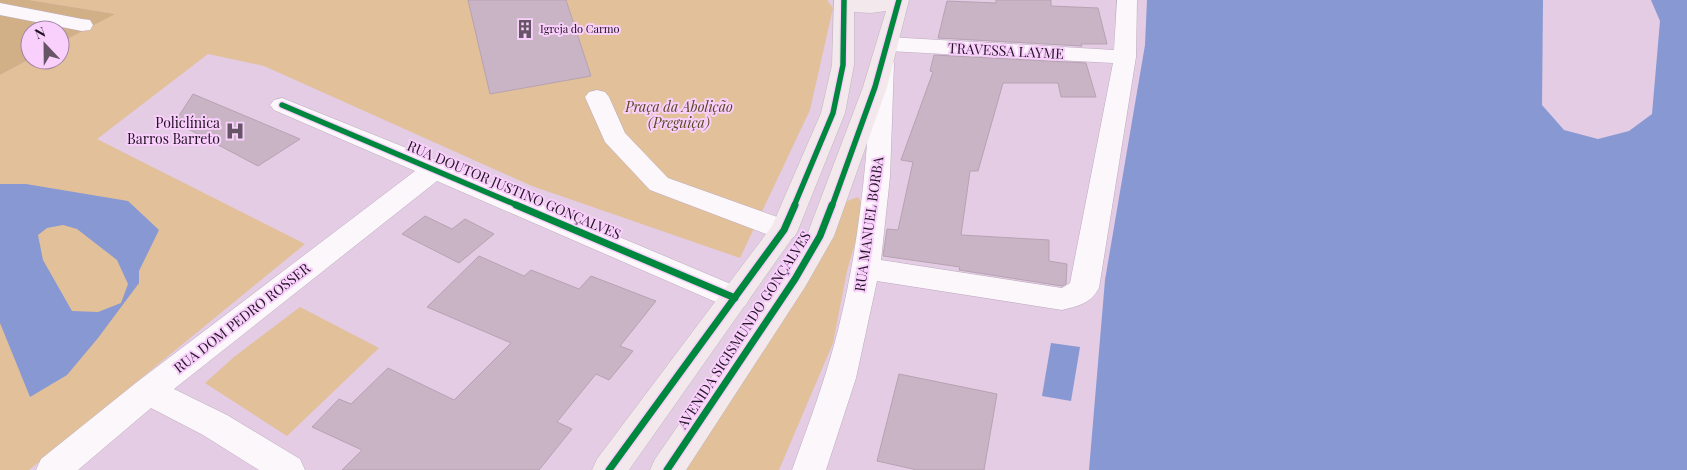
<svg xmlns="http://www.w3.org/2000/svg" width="1687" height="470" font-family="'Playfair Display',serif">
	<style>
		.green { fill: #e2c09a }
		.forest { fill: #d1b088 }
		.water { fill: #8798d3; fill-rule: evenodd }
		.building { fill: #c9b4c5; stroke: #b6a2b2 }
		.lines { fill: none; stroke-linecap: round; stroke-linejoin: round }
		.minor-casing { stroke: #bdabbe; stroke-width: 1 }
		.major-casing { stroke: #c0b5c1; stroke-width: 1 }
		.minor { fill: #fbf7fb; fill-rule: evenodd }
		.major { fill: #f3e8eb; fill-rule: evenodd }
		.cycleway-far1-casing { stroke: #f9cffc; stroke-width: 8 }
		.cycleway-casing { stroke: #f9cffc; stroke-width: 10 }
		.cycleway-far1 { stroke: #00873e; stroke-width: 5.5 }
		.cycleway { stroke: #00873e; stroke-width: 7 }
		.labels { text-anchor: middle; stroke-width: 4; stroke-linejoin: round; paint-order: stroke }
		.far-poi-label { font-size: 11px; fill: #221323; stroke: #f9cffc; text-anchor: start }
		.street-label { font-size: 14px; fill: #221323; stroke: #f9cffc }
		.park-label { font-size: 14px; font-style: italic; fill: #5a4822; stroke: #f9cffc }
		.poi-label { font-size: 14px; fill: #221323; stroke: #f9cffc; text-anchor: end }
	</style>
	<rect width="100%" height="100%" fill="#e3cce4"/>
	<g class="green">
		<path d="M29,0H827L833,8L810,110L740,258L532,186L264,66L208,54L97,139L305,244L29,470H0V75L30,59L60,60V43L114,14Z"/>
		<path d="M858,197L865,209L847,271L833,343L779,470H681L842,203Z"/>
		<path d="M300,307L379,348L287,436L205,383L234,357Z"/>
	</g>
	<path class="forest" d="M0,0H29L115,14L60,43V30H30V59L0,75Z"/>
	<g class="water">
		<path d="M1147,0H1543L1542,105L1564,130L1598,139L1629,131L1652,114L1660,21L1651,0H1687V470H1089L1105,280L1145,45Z"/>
		<path d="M0,184H26L128,201L159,230L139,271V283L98,338L67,375L30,397L0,323ZM63,225L77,229L117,260L128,284L121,303L98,312L72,311L43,260L38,235L47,228Z"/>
		<path d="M1051,343L1080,347L1071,401L1042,396Z"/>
	</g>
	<g class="building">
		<path d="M468,0H566L591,76L490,94Z"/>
		<path d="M996,0H1051V6L1098,8L1107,44H1081L1082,46L938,38L947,1L996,3Z"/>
		<path d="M934,55L1086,63L1096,97H1061L1058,83H1003L978,171H970L961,235L1049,240V261L1067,264L1066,284L1062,286L959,270L960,267L883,256L887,229L898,230L913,162L901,160L933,72L930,71Z"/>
		<path d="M193,94L300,139L258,166L175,122Z"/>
		<path d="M425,216L452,229L465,219L494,234L459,263L402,234Z"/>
		<path d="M479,256L524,276L531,270L579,289L591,276L656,301L620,346L633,351L609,380L596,374L557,422L572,429L539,470H342L362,450L312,427L339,399L351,404L388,368L454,400L511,343L427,307Z"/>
		<path d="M899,374L997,394L984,470H917L877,461Z"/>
	</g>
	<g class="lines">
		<g class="minor-casing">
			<g id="minor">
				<path d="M1117,0H1137L1136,57L1099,288C1090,304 1078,306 1062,310L877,281L856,378L826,470H792C809,423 826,378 838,330C860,243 868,153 872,63L875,58L883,56L891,58L894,63L890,177L881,260L1062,288L1070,283L1113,63L888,51L880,49L877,44L880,39L888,37L1114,50Z"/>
				<path d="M0,3L82,19L90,20L93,25L90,30L82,31L0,15Z"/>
				<path d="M597,90L605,92L609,97L625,133L668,178L794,223L798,230L794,237L784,240L774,237L650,190L605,142L585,97L589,92Z"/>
				<path d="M282,98L444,163L745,290L750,298L745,306L735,309L725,306L437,181L174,389L227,415L300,459L305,470H259L203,435L151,408L78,470H36L41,459L137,382L415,171L274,110L270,105L274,100Z"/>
			</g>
		</g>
		<g class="major-casing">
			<path id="major" d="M834,0H909L887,87L834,236L805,287L686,470H650L655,459L785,271L807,235L863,87L886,11L871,13L854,12V65L845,113L798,230L629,470H592L597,459L772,226L821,113L832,65Z"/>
		</g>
		<use href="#minor" class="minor"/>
		<use href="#major" class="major"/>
		<g class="cycleway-far1-casing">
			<g id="cycleway-far1">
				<path d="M282,105L519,206"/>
				<path d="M794,206L833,113L843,65L844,0"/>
				<path d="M832,206L875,87L899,0"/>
			</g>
		</g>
		<g class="cycleway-casing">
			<g id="cycleway">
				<path d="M516,205L735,298"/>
				<path d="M609,470L784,230L795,205"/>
				<path d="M667,470L795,279L820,236L832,205"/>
			</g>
		</g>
		<use href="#cycleway-far1" class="cycleway-far1"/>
		<use href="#cycleway" class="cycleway"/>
	</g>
	<defs>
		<g id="building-bare" transform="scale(1.5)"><path d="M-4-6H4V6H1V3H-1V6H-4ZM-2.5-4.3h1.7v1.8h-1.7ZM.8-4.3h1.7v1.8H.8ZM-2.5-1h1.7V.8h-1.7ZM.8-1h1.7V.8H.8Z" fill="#665467" stroke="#f9cffc" stroke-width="2.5" paint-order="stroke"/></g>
		<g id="hospital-bare" transform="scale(1.5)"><path d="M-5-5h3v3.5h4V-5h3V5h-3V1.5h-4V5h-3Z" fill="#665467" stroke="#f9cffc" stroke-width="2.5" paint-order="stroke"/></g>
	</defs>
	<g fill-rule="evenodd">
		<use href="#building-bare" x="525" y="29"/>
		<use href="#hospital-bare" x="235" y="131"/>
	</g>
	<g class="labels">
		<g class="far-poi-label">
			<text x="540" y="33">Igreja do Carmo</text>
		</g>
		<g class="street-label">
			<text transform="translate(1006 51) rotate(3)" y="5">TRAVESSA LAYME</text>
			<text transform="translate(514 190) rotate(23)" y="5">RUA DOUTOR JUSTINO GONÇALVES</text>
			<text transform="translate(869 224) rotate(-82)" y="5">RUA MANUEL BORBA</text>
			<text transform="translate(242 318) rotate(-38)" y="5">RUA DOM PEDRO ROSSER</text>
			<text transform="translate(744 330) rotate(-57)" y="5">AVENIDA SIGISMUNDO GONÇALVES</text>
		</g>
		<g class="park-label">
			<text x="679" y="112">Praça da Abolição<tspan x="679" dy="16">(Preguiça)</tspan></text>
		</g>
		<g class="poi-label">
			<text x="220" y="128">Policlínica<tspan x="220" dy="16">Barros Barreto</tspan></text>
		</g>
	</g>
	<g transform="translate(45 45) rotate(338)"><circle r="24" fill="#f9cffc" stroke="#a384a5"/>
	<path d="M0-4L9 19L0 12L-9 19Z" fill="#665467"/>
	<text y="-8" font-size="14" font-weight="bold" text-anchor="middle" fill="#221323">N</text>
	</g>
</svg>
